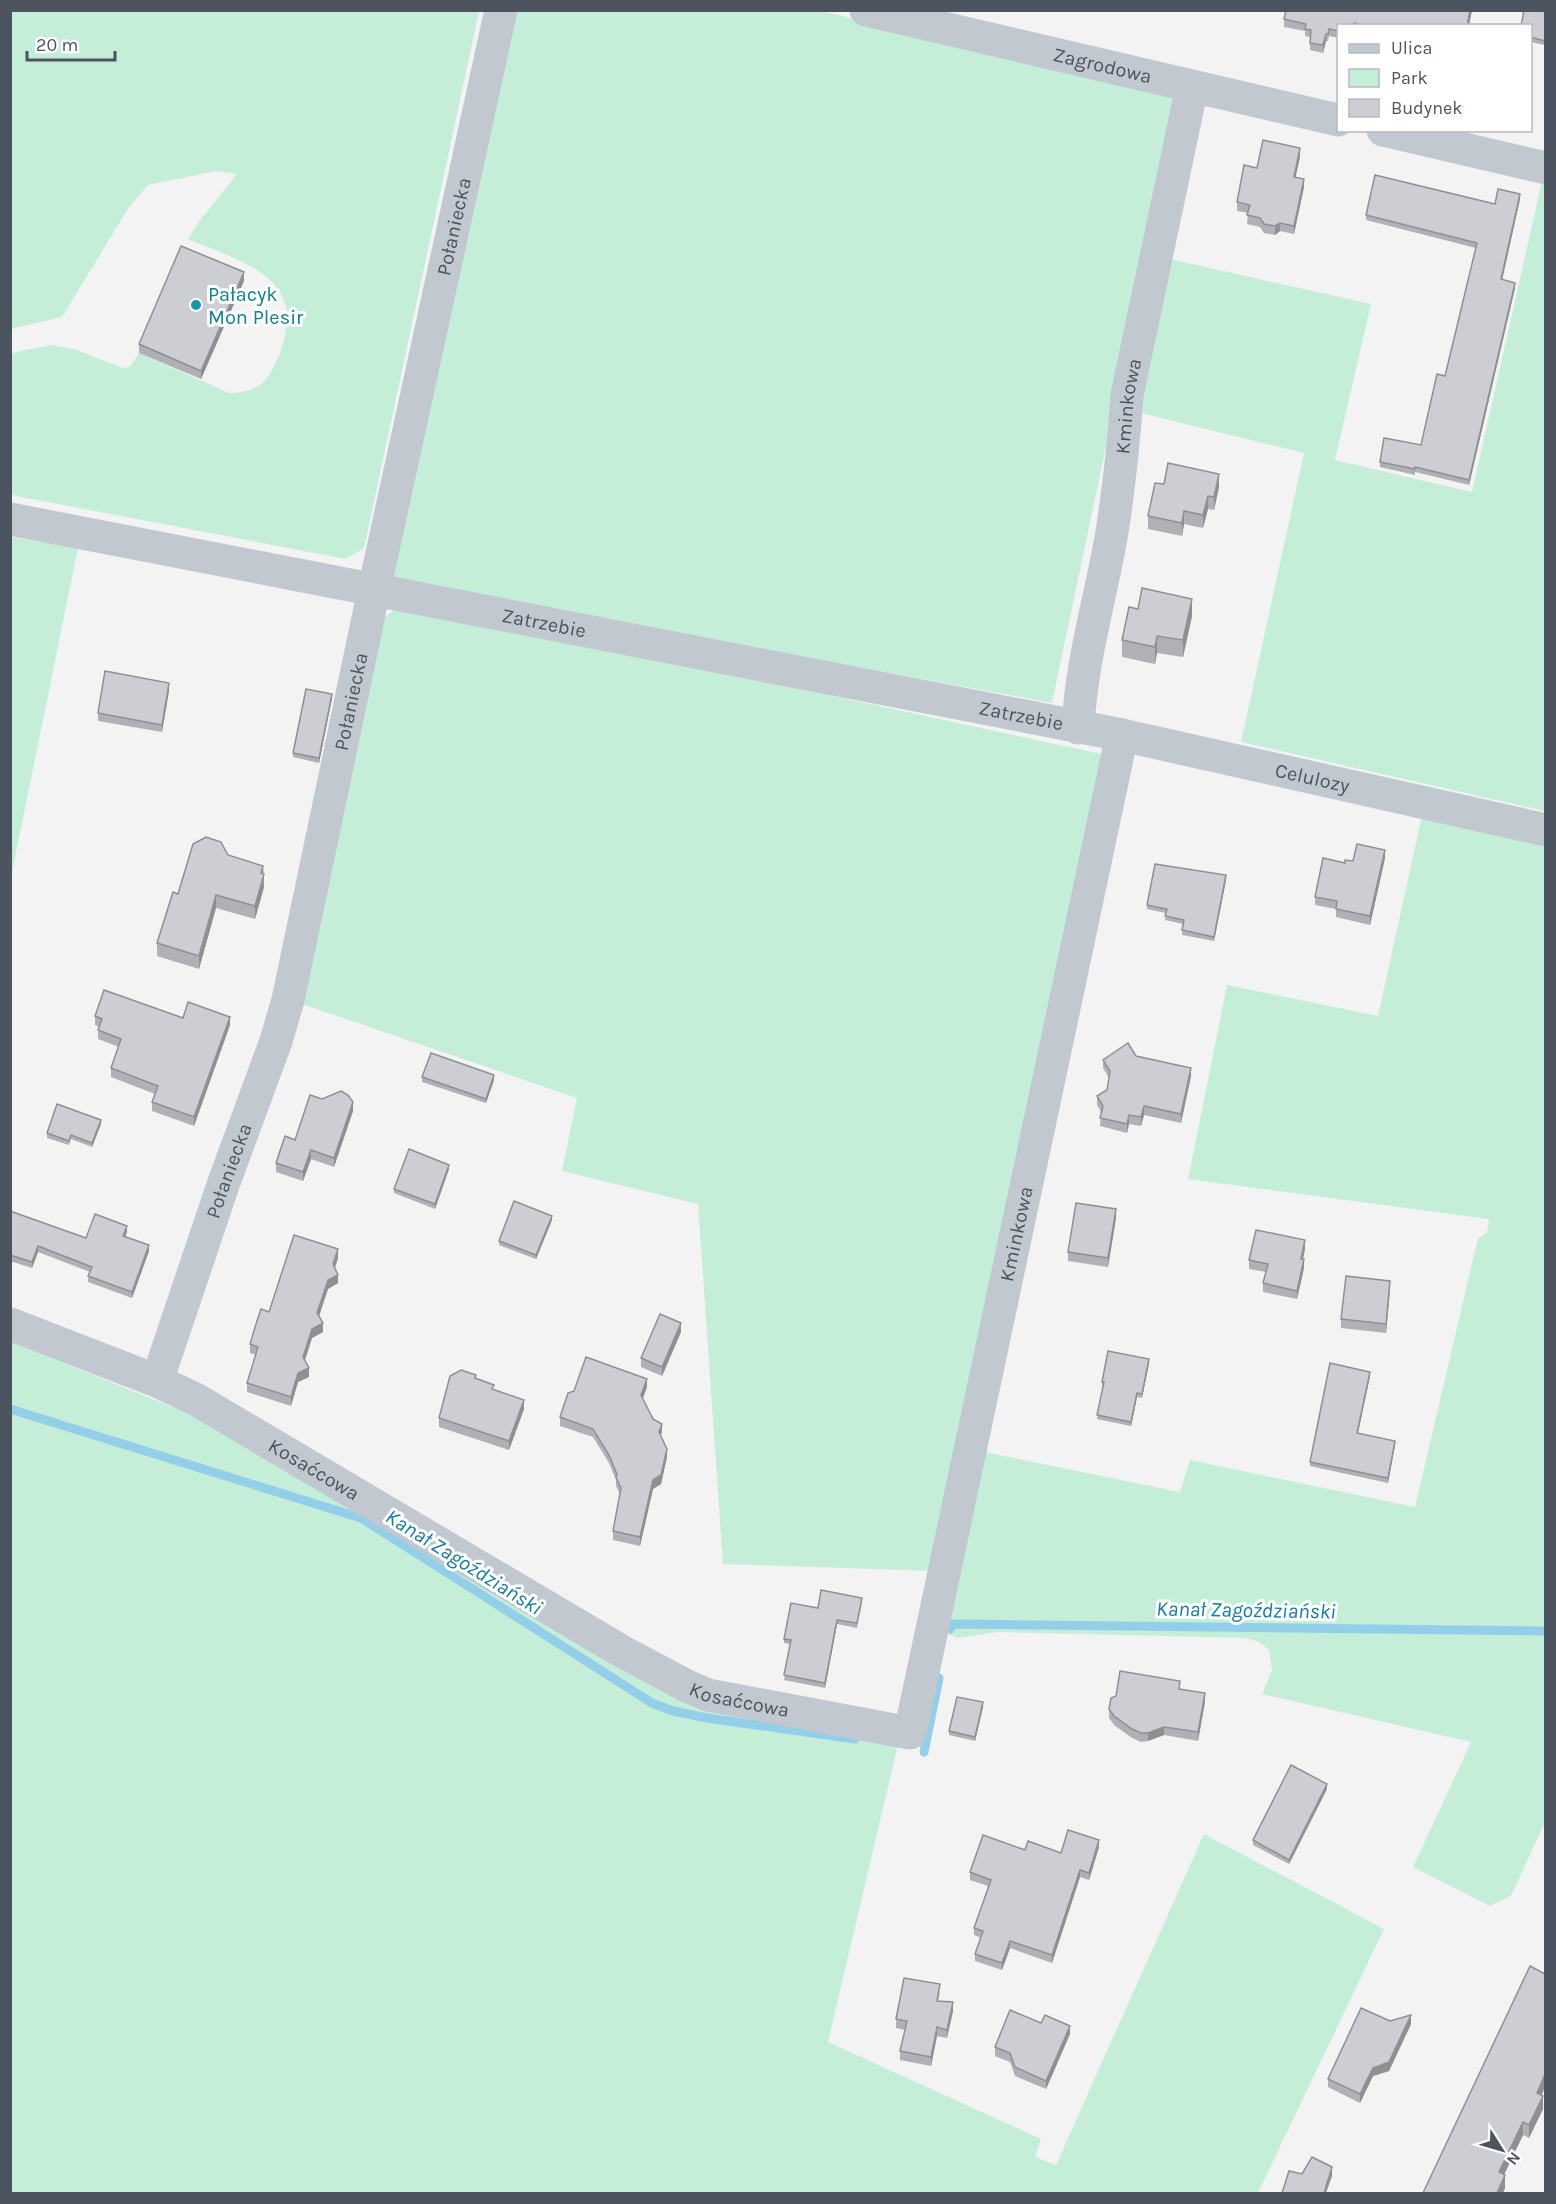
<svg xmlns="http://www.w3.org/2000/svg" width="1556" height="2204" font-family="Karla,sans-serif">
	<style>
		.green { fill: #c5eed9 }
		.lines { fill: none; stroke-linecap: round; stroke-linejoin: round }
		.stream { stroke: #94cfe9; stroke-width: 9 }
		.street { stroke: #c1c8d0; stroke-width: 33 }
		.wall { fill: #b0b1b6 }
		.shaded-wall { fill: #909094 }
		.building { fill: #cdced4; stroke: #909094; stroke-width: 1.5 }
		.culture-dot { fill: #0f9aa8; stroke: #fff; stroke-width: 2 }
		.labels { text-anchor: middle; stroke-width: 6; stroke-linejoin: round; paint-order: stroke }
		.street-label { font-size: 20px; fill: #4b545f; stroke: #fff }
		.culture-label { font-size: 20px; fill: #0d838f; stroke: #fff; text-anchor: start }
		.water-label { font-size: 21px; font-style: italic; fill: #147ba9; stroke: #fff }
	</style>
	<rect width="100%" height="100%" fill="#f4f3f3"/>
	<g class="green">
		<path d="M10,11H479L364,548L346,559L11,495V353L52,345L74,349L123,368L130,367L139,353L229,393C239,393 251,391 260,385C277,372 288,334 287,313C287,306 281,293 277,288C260,264 215,251 188,239L201,219L237,174L216,171L148,185L129,207L62,317L11,329Z"/>
		<path d="M508,11H821L1180,94L1052,703L389,580Z"/>
		<path d="M1542,181L1545,182V811L1241,742L1304,453L1133,411L1165,258L1371,304L1335,460L1472,492Z"/>
		<path d="M11,537L78,548L11,877Z"/>
		<path d="M404,603L1106,755L935,1571L723,1564L698,1204L562,1171L577,1098L299,1003L377,623Z"/>
		<path d="M1423,811L1545,841L1546,1820L1511,1896L1490,1906L1413,1867L1471,1742L1262,1694L1272,1670L1269,1650L1259,1642L1246,1638L997,1632L957,1638L942,1631L980,1451L1180,1492L1190,1460L1415,1507L1478,1238L1487,1233L1489,1219L1188,1179L1227,985L1378,1016Z"/>
		<path d="M10,1341L187,1413L525,1611L690,1698L900,1736L828,2042L1041,2139L1035,2157L1056,2165L1204,1834L1384,1929L1258,2193H11Z"/>
	</g>
	<g class="lines">
		<g class="stream">
			<path d="M10,1409L361,1518L652,1703L673,1711L707,1718L855,1739"/>
			<path d="M950,1629L952,1624L1546,1631"/>
			<path d="M924,1752L939,1678"/>
		</g>
		<g class="street">
			<path id="s1" d="M866,10L1338,120"/>
			<path d="M1383,130L1546,168"/>
			<path id="s2" d="M10,519L1122,735L1546,830"/>
			<path id="s3" d="M1078,728C1081,661 1101,597 1112,532C1119,487 1124,440 1127,395L1192,87"/>
			<path id="s4" d="M10,1324L157,1381L197,1400L623,1652L689,1687L708,1695L910,1733L1122,735"/>
			<path id="s5" d="M157,1381L223,1185L276,1041L288,1000L374,590L501,10"/>
		</g>
	</g>
	<g class="wall">
		<path d="M1286,10H1472L1469,26H1338V38L1329,36L1328,41H1326L1323,53L1310,50V37L1305,36V31L1284,27V19Z"/>
		<path d="M1545,12V45L1530,42V26Z"/>
		<path d="M1300,157L1295,177L1304,187L1294,234L1280,231L1275,235L1264,233L1260,227L1247,224L1248,213L1237,211V202L1257,168Z"/>
		<path d="M1520,199L1502,280L1515,288L1469,485L1415,472V475L1380,467V462L1421,445L1445,376L1476,248L1366,220V215L1495,204Z"/>
		<path d="M244,281L201,379L139,353V344Z"/>
		<path d="M1164,484L1219,487L1214,510L1208,509L1203,528L1184,524L1182,536L1148,529V516Z"/>
		<path d="M1138,609L1192,616L1183,657L1157,653L1155,664L1122,657V640Z"/>
		<path d="M169,691L162,732L98,721V713Z"/>
		<path d="M332,698L319,763L293,757V753Z"/>
		<path d="M228,855L263,866L264,887L255,919L216,908L199,969L157,956V943Z"/>
		<path d="M1385,858L1370,925L1336,917V909L1315,905V897L1345,863Z"/>
		<path d="M1226,880L1214,941L1182,935L1183,924L1165,920L1166,913L1147,909V905Z"/>
		<path d="M95,1016L183,1018L230,1025L194,1126L152,1111V1102L155,1094L111,1077V1068L119,1047L98,1039V1030L99,1027L95,1025Z"/>
		<path d="M1136,1056L1191,1076L1181,1123L1144,1115L1141,1126L1129,1124L1127,1133L1100,1126L1101,1112L1097,1105V1096L1107,1090L1109,1078L1103,1068V1060Z"/>
		<path d="M422,1077L494,1080L486,1103L422,1082Z"/>
		<path d="M353,1111L334,1167L311,1159L303,1181L276,1172V1163L295,1140Z"/>
		<path d="M101,1124L92,1147L71,1139L69,1145L47,1138V1133Z"/>
		<path d="M449,1169L435,1209L394,1193V1189Z"/>
		<path d="M10,1211L86,1238L127,1232L125,1237L149,1251L132,1298L88,1282V1276L90,1272L38,1252L32,1268L10,1261Z"/>
		<path d="M1116,1218L1108,1267L1068,1261V1252Z"/>
		<path d="M552,1220L536,1259L499,1245V1241Z"/>
		<path d="M1305,1249L1303,1259L1304,1268L1297,1299L1263,1292V1283L1266,1272L1249,1269V1260Z"/>
		<path d="M338,1258L335,1268L338,1283L328,1289L319,1316L323,1332L312,1338L305,1360L309,1377L298,1382L291,1406L247,1392V1383L256,1355L250,1353V1344L269,1312Z"/>
		<path d="M1390,1290L1386,1333L1341,1328V1319Z"/>
		<path d="M681,1332L662,1376L641,1367V1358Z"/>
		<path d="M1149,1363L1142,1398L1137,1397L1131,1426L1097,1419L1103,1386H1102V1382Z"/>
		<path d="M1370,1376L1358,1433L1395,1445L1388,1483L1310,1466V1462Z"/>
		<path d="M476,1378L524,1409L509,1450L439,1427V1418Z"/>
		<path d="M647,1387L642,1399L662,1432L660,1436L667,1457L661,1484L653,1489L640,1546L613,1540V1531L620,1494L616,1486V1480L609,1463L593,1437L560,1426V1417Z"/>
		<path d="M862,1603L857,1628L837,1624L825,1688L784,1680L790,1644L784,1643V1639L818,1608Z"/>
		<path d="M1180,1689L1205,1702L1198,1741L1164,1735L1148,1741L1141,1742L1132,1738L1114,1725L1109,1718V1709Z"/>
		<path d="M983,1707L975,1741L949,1735V1731Z"/>
		<path d="M1327,1789L1289,1864L1253,1845V1840Z"/>
		<path d="M1099,1847L1089,1880L1080,1877L1052,1963L1010,1948L1002,1970L975,1961V1954L981,1938L974,1935V1928L988,1886L970,1880V1872L1061,1853Z"/>
		<path d="M940,1993L938,2001L953,2011L947,2038L937,2036L931,2066L900,2060V2051L905,2030L896,2028V2019Z"/>
		<path d="M1390,2021L1411,2024L1389,2071L1373,2076L1360,2103L1328,2087V2079Z"/>
		<path d="M1041,2023L1070,2034L1046,2089L1015,2076L1010,2062L995,2056V2047Z"/>
		<path d="M1545,2087L1541,2095L1543,2109L1529,2138L1523,2135L1504,2175L1505,2188L1503,2193H1423Z"/>
	</g>
	<g class="shaded-wall">
		<path d="M1470,10H1472L1469,26H1467Z"/>
		<path d="M1326,34V41L1323,53V45Z"/>
		<path d="M1300,148V157L1294,185V177Z"/>
		<path d="M1304,179V187L1294,234V226Z"/>
		<path d="M1520,194V199L1501,285V279Z"/>
		<path d="M1280,223V231L1275,235V226Z"/>
		<path d="M244,272V281L201,379V371Z"/>
		<path d="M1515,283V288L1469,485V480Z"/>
		<path d="M1219,474V487L1214,510V497Z"/>
		<path d="M1208,496V509L1203,528V515Z"/>
		<path d="M1184,511V524L1182,536V523Z"/>
		<path d="M1192,599V616L1183,657V640Z"/>
		<path d="M1157,636V653L1155,664V647Z"/>
		<path d="M169,683V691L162,732V725Z"/>
		<path d="M332,694V698L319,763V758Z"/>
		<path d="M1385,850V858L1370,925V916Z"/>
		<path d="M263,866L264,887L255,919V906L261,873Z"/>
		<path d="M1226,875V880L1214,941V937Z"/>
		<path d="M216,895V908L199,969V956Z"/>
		<path d="M230,1017V1025L194,1126V1117Z"/>
		<path d="M1191,1068V1076L1181,1123V1114Z"/>
		<path d="M494,1075V1080L486,1103V1099Z"/>
		<path d="M353,1102V1111L334,1167V1158Z"/>
		<path d="M1144,1106V1115L1141,1126V1117Z"/>
		<path d="M1129,1115V1124L1127,1133V1124Z"/>
		<path d="M101,1120V1124L92,1147V1143Z"/>
		<path d="M311,1150V1159L303,1181V1172Z"/>
		<path d="M449,1165V1169L435,1209V1204Z"/>
		<path d="M1116,1209V1218L1108,1267V1258Z"/>
		<path d="M552,1216V1220L536,1259V1255Z"/>
		<path d="M127,1226V1232L123,1242V1236Z"/>
		<path d="M1305,1240V1249L1301,1267V1259Z"/>
		<path d="M149,1245V1251L132,1298V1292Z"/>
		<path d="M38,1246V1252L32,1268V1262Z"/>
		<path d="M338,1249V1258L333,1273V1264Z"/>
		<path d="M1304,1259V1268L1297,1299V1291Z"/>
		<path d="M338,1275V1283L328,1289L317,1322V1313L328,1280Z"/>
		<path d="M1390,1281V1290L1386,1333V1324Z"/>
		<path d="M323,1323V1332L312,1338L303,1366V1357L312,1329Z"/>
		<path d="M681,1323V1332L662,1376V1367Z"/>
		<path d="M1149,1359V1363L1142,1398V1394Z"/>
		<path d="M309,1368V1377L298,1382L291,1406V1397L298,1373Z"/>
		<path d="M1370,1372V1376L1357,1437V1433Z"/>
		<path d="M647,1379V1387L641,1404V1395Z"/>
		<path d="M1137,1393V1397L1131,1426V1422Z"/>
		<path d="M524,1400V1409L509,1450V1441Z"/>
		<path d="M662,1424V1432L659,1441V1432Z"/>
		<path d="M1395,1441V1445L1388,1483V1478Z"/>
		<path d="M667,1449V1457L661,1484L653,1489L640,1546V1537L653,1480Z"/>
		<path d="M837,1620V1624L825,1688V1683Z"/>
		<path d="M1205,1693V1702L1198,1741V1732Z"/>
		<path d="M983,1702V1707L975,1741V1737Z"/>
		<path d="M1164,1727V1735L1148,1741V1733Z"/>
		<path d="M1327,1784V1789L1289,1864V1860Z"/>
		<path d="M1099,1840V1847L1089,1880V1873Z"/>
		<path d="M1080,1870V1877L1052,1963V1955Z"/>
		<path d="M1010,1941V1948L1002,1970V1963Z"/>
		<path d="M953,2002V2011L947,2038V2030Z"/>
		<path d="M1411,2015V2024L1389,2071L1373,2076L1360,2103V2094L1373,2068Z"/>
		<path d="M1070,2026V2034L1046,2089V2081Z"/>
		<path d="M937,2027V2036L931,2066V2057Z"/>
		<path d="M1545,2074V2087L1537,2106V2093Z"/>
		<path d="M1543,2096V2109L1529,2138V2125Z"/>
		<path d="M1523,2122V2135L1499,2185V2172Z"/>
		<path d="M1332,2167V2176L1326,2193H1324Z"/>
		<path d="M1505,2175V2188L1503,2193H1497Z"/>
	</g>
	<g class="building">
		<path d="M1286,10H1470L1467,26H1367L1354,23L1353,26H1338V31L1329,29L1328,34H1326L1323,45L1310,43L1311,30L1305,29L1306,24L1284,19Z"/>
		<path d="M1524,10H1538L1545,12V41L1530,37V26H1521Z"/>
		<path d="M1263,140L1300,148L1294,177L1304,179L1294,226L1280,223L1275,226L1264,224L1260,218L1247,215L1250,205L1237,202L1244,165L1257,168Z"/>
		<path d="M1375,175L1495,204L1498,189L1520,194L1501,279L1515,283L1469,480L1415,467V469L1380,462L1384,438L1421,445L1437,374L1445,376L1477,243L1366,215Z"/>
		<path d="M181,246L244,272L201,371L139,344Z"/>
		<path d="M1168,463L1219,474L1214,497L1208,496L1203,515L1184,511L1182,523L1148,516L1155,483L1164,484Z"/>
		<path d="M1142,588L1192,599L1183,640L1157,636L1155,647L1122,640L1129,607L1138,609Z"/>
		<path d="M105,671L169,683L162,725L98,713Z"/>
		<path d="M306,689L332,694L319,758L293,753Z"/>
		<path d="M206,837L221,842L228,855L263,866L261,873L264,874L255,906L216,895L199,956L157,943L173,892L178,894L193,844Z"/>
		<path d="M1357,844L1385,850L1370,916L1336,909L1337,901L1315,897L1323,858L1345,863V860L1353,861Z"/>
		<path d="M1155,864L1226,875L1214,937L1182,930L1184,920L1165,916L1167,909L1147,905Z"/>
		<path d="M104,990L183,1018L188,1002L230,1017L194,1117L152,1102L158,1086L111,1068L121,1039L98,1030L102,1019L95,1016Z"/>
		<path d="M1128,1043L1136,1056L1191,1068L1181,1114L1144,1106L1141,1117L1129,1115L1127,1124L1100,1118L1103,1106L1097,1096L1107,1090L1110,1071L1103,1060Z"/>
		<path d="M431,1053L494,1075L486,1099L422,1077Z"/>
		<path d="M341,1091L348,1095L353,1102L334,1158L311,1150L303,1172L276,1163L285,1136L295,1140L310,1095L322,1099Z"/>
		<path d="M57,1104L101,1120L92,1143L71,1135L69,1141L47,1133Z"/>
		<path d="M409,1149L449,1165L435,1204L394,1189Z"/>
		<path d="M514,1201L552,1216L536,1255L499,1241Z"/>
		<path d="M1076,1203L1116,1209L1108,1258L1068,1252Z"/>
		<path d="M10,1211L86,1238L95,1214L127,1226L123,1236L149,1245L132,1292L88,1276L92,1267L38,1246L32,1262L10,1255Z"/>
		<path d="M1256,1230L1305,1240L1301,1259H1304L1297,1291L1263,1283L1268,1264L1249,1260Z"/>
		<path d="M294,1235L338,1249L333,1264L338,1275L328,1280L317,1313L323,1323L312,1329L303,1357L309,1368L298,1373L291,1397L247,1383L258,1347L250,1344L256,1324L261,1309L269,1312Z"/>
		<path d="M1346,1276L1390,1281L1386,1324L1341,1319Z"/>
		<path d="M660,1314L681,1323L662,1367L641,1358Z"/>
		<path d="M1108,1351L1149,1359L1142,1394L1137,1393L1131,1422L1097,1415L1104,1382H1102Z"/>
		<path d="M586,1357L647,1379L641,1395L653,1419L662,1424L659,1432L667,1449L661,1475L653,1480L640,1537L613,1531L621,1488L616,1477L617,1474L609,1455L593,1429L560,1417L568,1393L574,1391Z"/>
		<path d="M1330,1363L1370,1372L1357,1433L1395,1441L1388,1478L1310,1462Z"/>
		<path d="M461,1370L476,1375L475,1378L494,1385L492,1389L524,1400L509,1441L439,1418L450,1376Z"/>
		<path d="M821,1590L862,1598L857,1623L837,1620L825,1683L784,1675L791,1640L784,1639L791,1603L818,1608Z"/>
		<path d="M1120,1671L1180,1681L1179,1689L1205,1693L1198,1732L1164,1727L1148,1733H1141L1132,1729L1114,1716L1109,1709L1111,1698L1116,1696Z"/>
		<path d="M957,1697L983,1702L975,1737L949,1731Z"/>
		<path d="M1291,1765L1327,1784L1289,1860L1253,1840Z"/>
		<path d="M1068,1830L1099,1840L1089,1873L1080,1870L1052,1955L1010,1941L1002,1963L975,1954L983,1931L974,1928L991,1880L970,1872L983,1835L1025,1850L1028,1841L1061,1853Z"/>
		<path d="M1530,1966L1545,1974V2074L1537,2093L1543,2096L1529,2125L1523,2122L1499,2172L1505,2175L1497,2193H1423Z"/>
		<path d="M904,1978L940,1984L937,2001L953,2002L947,2030L937,2027L931,2057L900,2051L907,2021L896,2019Z"/>
		<path d="M1361,2008L1390,2021L1411,2015L1389,2062L1373,2068L1360,2094L1328,2079Z"/>
		<path d="M1010,2010L1041,2023L1045,2015L1070,2026L1046,2081L1015,2067L1010,2053L995,2047Z"/>
		<path d="M1312,2157L1332,2167L1324,2193H1282L1289,2171L1302,2174Z"/>
	</g>
	<circle class="culture-dot" cx="196" cy="305" r="6"/>
	<g class="labels">
		<g class="street-label">
			<text dy="7" stroke="none"><textPath href="#s1" startOffset="243">Zagrodowa</textPath></text>
			<text dy="7" stroke="none"><textPath href="#s5" startOffset="1194">Połaniecka</textPath></text>
			<text dy="7" stroke="none"><textPath href="#s3" startOffset="326">Kminkowa</textPath></text>
			<text dy="7" stroke="none"><textPath href="#s2" startOffset="544">Zatrzebie</textPath></text>
			<text dy="7" stroke="none"><textPath href="#s5" startOffset="708">Połaniecka</textPath></text>
			<text dy="7" stroke="none"><textPath href="#s2" startOffset="1030">Zatrzebie</textPath></text>
			<text dy="7" stroke="none"><textPath href="#s2" startOffset="1328">Celulozy</textPath></text>
			<text dy="7" stroke="none"><textPath href="#s5" startOffset="222">Połaniecka</textPath></text>
			<text dy="7" stroke="none"><textPath href="#s4" startOffset="1508">Kminkowa</textPath></text>
			<text dy="7" stroke="none"><textPath href="#s4" startOffset="338">Kosaćcowa</textPath></text>
			<text dy="7" stroke="none"><textPath href="#s4" startOffset="824">Kosaćcowa</textPath></text>
		</g>
		<g class="culture-label">
			<text x="208" y="301">Pałacyk<tspan x="208" dy="23">Mon Plesir</tspan></text>
		</g>
		<g class="water-label">
			<text transform="translate(464 1562) rotate(32)" y="7">Kanał Zagoździański</text>
			<text transform="translate(1246 1610) rotate(1)" y="7">Kanał Zagoździański</text>
		</g>
	</g>
	<rect width="1556" height="2204" fill="none" stroke="#4b545f" stroke-width="24"/>
	<rect x="1337" y="24" width="195" height="108" fill="#ffffff" stroke="#b7bbbf" stroke-width="1.5"/>
	<rect x="1349" y="44" width="30" height="9" fill="#c1c8d0" stroke="#b7bbbf" stroke-width="1.5"/>
	<text x="1391" y="54" font-size="18" fill="#4b545f">Ulica</text>
	<rect x="1349" y="69" width="30" height="18" fill="#c5eed9" stroke="#b7bbbf" stroke-width="1.5"/>
	<text x="1391" y="84" font-size="18" fill="#4b545f">Park</text>
	<rect x="1349" y="99" width="30" height="18" fill="#cdced4" stroke="#b7bbbf" stroke-width="1.5"/>
	<text x="1391" y="114" font-size="18" fill="#4b545f">Budynek</text>
	<g transform="translate(1502 2150) rotate(127)" stroke="#ffffff" stroke-width="4.5" paint-order="stroke">
	<path d="M0-4.5L10 22L0 15L-10 22Z" fill="#4b545f"/>
	<text y="-9" font-size="16" font-weight="bold" text-anchor="middle" fill="#4b545f">N</text>
	</g>
	<path d="M27 51v9h88v-9" fill="none" stroke="#4b545f" stroke-width="3"/>
	<text x="36" y="51" font-size="18" fill="#4b545f" stroke="#ffffff" stroke-width="4.5" paint-order="stroke">20 m</text>
</svg>
